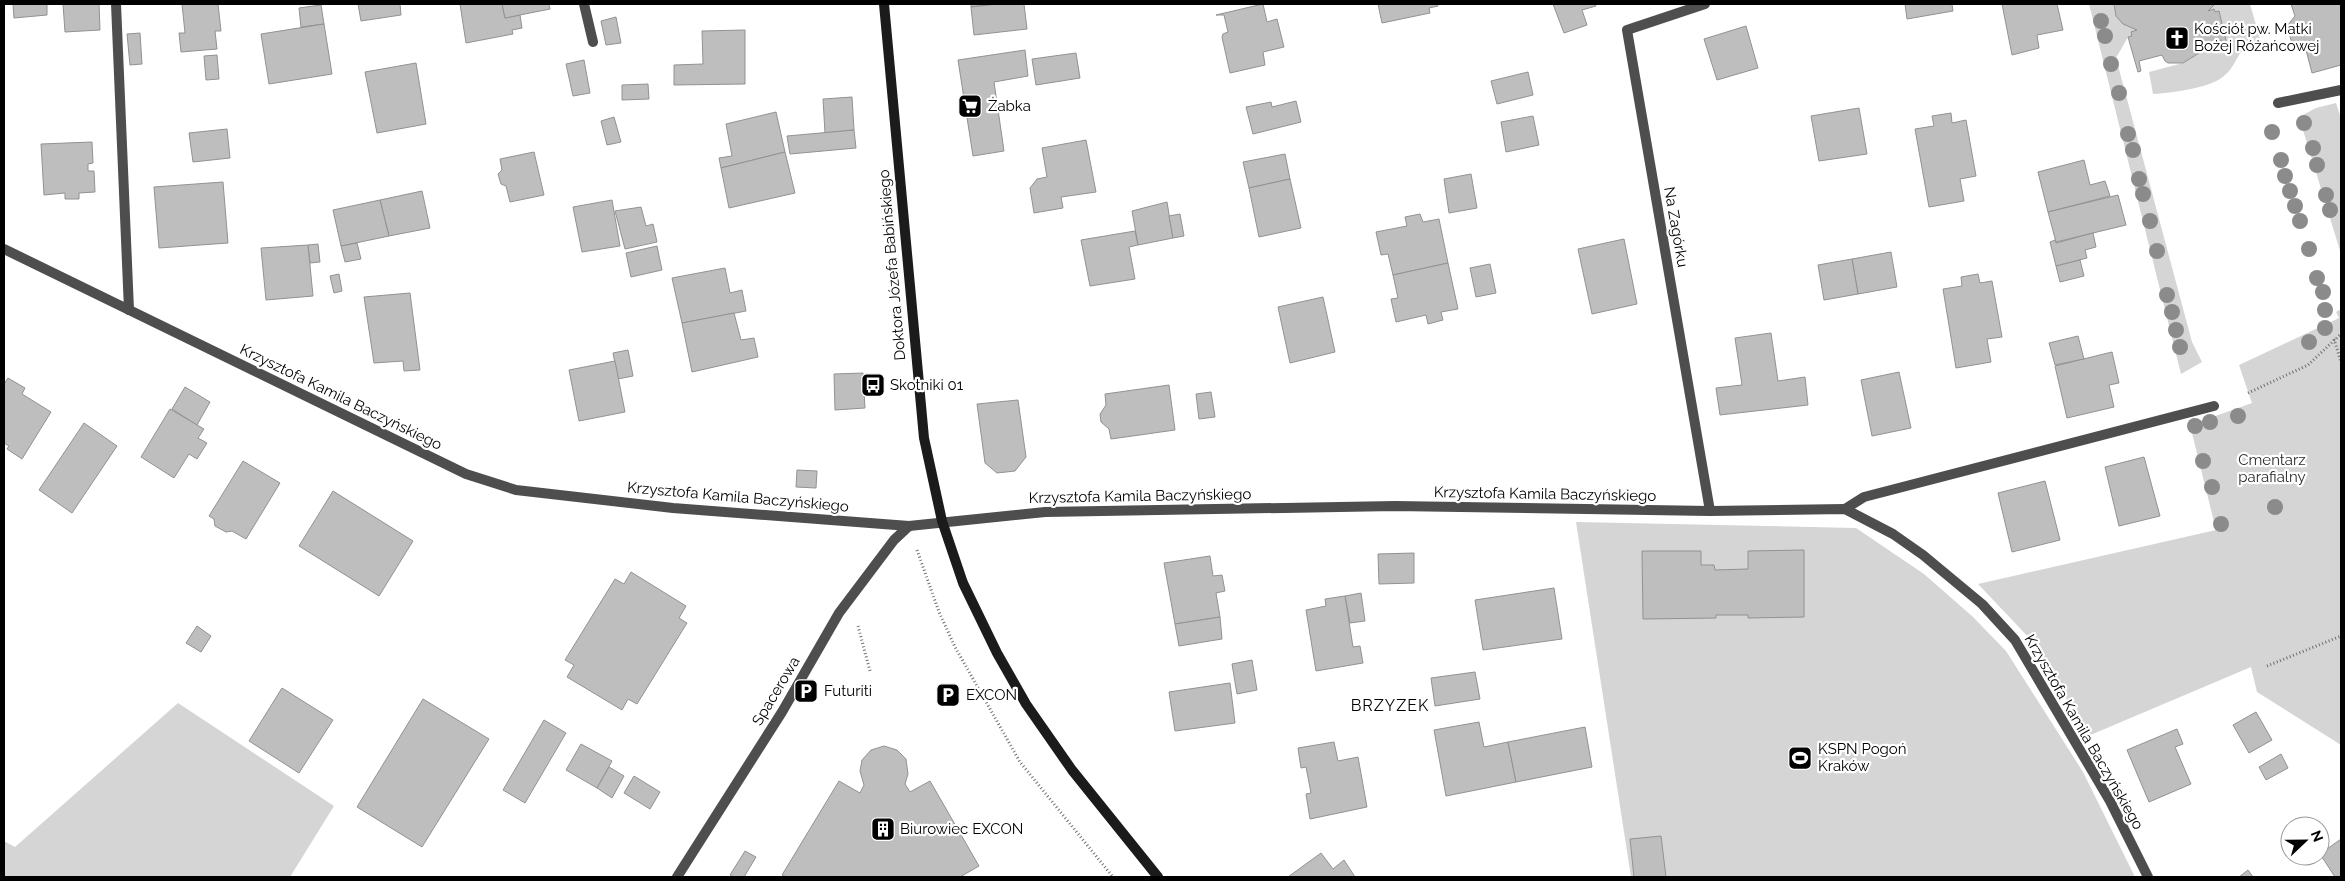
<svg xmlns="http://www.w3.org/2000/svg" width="2345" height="881" font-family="Raleway,sans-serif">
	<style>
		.green { fill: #d5d5d5 }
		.building { fill: #bebebe; stroke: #929292 }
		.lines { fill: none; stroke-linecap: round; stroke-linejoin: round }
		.path { stroke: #707070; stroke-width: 3; stroke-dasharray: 1 2.5; stroke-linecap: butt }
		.service { stroke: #4e4e4e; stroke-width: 10 }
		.minor { stroke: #4e4e4e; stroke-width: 10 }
		.secondary { stroke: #1b1b1b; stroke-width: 10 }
		.tree { fill: #8b8b8b }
		.labels { text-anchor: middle; stroke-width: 4.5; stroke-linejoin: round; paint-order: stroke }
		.poi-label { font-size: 15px; fill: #000; stroke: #fff; text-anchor: start }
		.street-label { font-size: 15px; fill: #000; stroke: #fff }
		.park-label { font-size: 15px; fill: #2c2c2c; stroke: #fff }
		.neighbourhood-label { font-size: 16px; letter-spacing: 1px; fill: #000; stroke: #fff }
	</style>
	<rect width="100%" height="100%" fill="#fff"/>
	<g class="green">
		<path d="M2089,4H2114C2117,20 2123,24 2137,30L2131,32L2132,36L2128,37L2116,58L2192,342L2202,362L2181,374Z"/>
		<path d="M2215,4H2250L2262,46L2241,52C2236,59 2232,70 2225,75C2213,88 2170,93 2153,94L2149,72L2183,63L2199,53V47L2221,40L2223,50L2227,49L2214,10L2208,11Z"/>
		<path d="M2336,103L2341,118V254L2299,117L2316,108Z"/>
		<path d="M2341,309V745L2257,692L2251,667L2088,736L2033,642L1978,584L2216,530L2190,425L2252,403L2239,365L2339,318L2336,312Z"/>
		<path d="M1576,522L1856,528L1924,574L1973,617L2006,651L2083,772L2135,877H1631Z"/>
		<path d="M178,703L334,806L290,877H4V841L15,847Z"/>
	</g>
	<g class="building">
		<path d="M13,4H47V15L14,18Z"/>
		<path d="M63,4H99L100,30L65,32Z"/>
		<path d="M182,4H218L221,31H215L217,49L181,52L179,33H185Z"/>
		<path d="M358,4H400L401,15L361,21Z"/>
		<path d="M460,4H502L505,18L520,15L522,28L512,30L513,34L466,43Z"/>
		<path d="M502,4H549L550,9L505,18Z"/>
		<path d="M971,4H997L971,7Z"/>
		<path d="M997,4H1024L1027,29L974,35L971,7Z"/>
		<path d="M1263,4L1267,22L1277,19L1284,47L1263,52L1265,65L1230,73L1222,37L1223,34L1228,32L1224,15H1216Z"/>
		<path d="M1378,4H1437L1438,6L1429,8L1430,13L1382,23Z"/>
		<path d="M1553,4H1595L1596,6L1582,10L1587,25L1564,33Z"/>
		<path d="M1905,4H1952L1953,11L1907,19Z"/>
		<path d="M2002,4H2057L2063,30L2037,35L2039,48L2012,55Z"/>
		<path d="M2114,4H2215L2208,11L2214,9L2215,12L2219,11L2228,49L2223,50L2221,40L2199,47V53L2183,63H2168L2165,61L2162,55L2139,61L2141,71L2138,72L2128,37L2132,36L2131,32L2137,30L2123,24L2116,16Z"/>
		<path d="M2291,4H2341V65L2312,73L2306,50L2293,47L2287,26L2295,16Z"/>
		<path d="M321,5L324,24L301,27L299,8Z"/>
		<path d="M616,17L621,43L606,45L601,21Z"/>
		<path d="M324,24L332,74L269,84L261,34Z"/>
		<path d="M1746,26L1758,68L1717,80L1704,39Z"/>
		<path d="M745,30V84L674,85V65L703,64L702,31Z"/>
		<path d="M140,33L142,64L130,65L127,34Z"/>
		<path d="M1025,50L1028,76L994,82L1004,151L973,156L958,60Z"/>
		<path d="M1076,53L1080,78L1036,85L1032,59Z"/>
		<path d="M217,55L219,79L206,80L204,56Z"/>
		<path d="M584,60L590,93L573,96L566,64Z"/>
		<path d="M416,63L426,124L377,133L365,72Z"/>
		<path d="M1528,72L1533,95L1497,104L1491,81Z"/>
		<path d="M648,84L649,99L622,100V85Z"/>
		<path d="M852,97L854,130L825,133L823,99Z"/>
		<path d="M1296,101L1301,122L1253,134L1246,107L1271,102L1272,107Z"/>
		<path d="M1859,108L1867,154L1819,161L1811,116Z"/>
		<path d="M776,112L785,152L721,168L719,158L732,156L726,124Z"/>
		<path d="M1951,113L1952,123L1966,120L1976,176L1960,179L1964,201L1929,207L1915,129L1934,126L1932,116Z"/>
		<path d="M1533,116L1539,145L1506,152L1501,122Z"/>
		<path d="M614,117L621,142L607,145L601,121Z"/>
		<path d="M227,129L230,158L193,162L189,133Z"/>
		<path d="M854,130L856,148L790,154L787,136Z"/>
		<path d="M1086,140L1096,192L1061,197L1063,208L1034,213L1030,188L1037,179L1047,177L1042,148Z"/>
		<path d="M92,142L93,163L88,164V171H94L95,192L79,193V199H65V193L44,195L41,144Z"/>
		<path d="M534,152L544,195L510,202L506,186L501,184L498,174L502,170L500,159Z"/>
		<path d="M785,152L795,193L729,208L721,168Z"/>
		<path d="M1285,154L1290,179L1249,188L1243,162Z"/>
		<path d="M2084,160L2090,185L2105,181L2110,196L2048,212L2038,172Z"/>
		<path d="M1471,174L1477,208L1449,213L1444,179Z"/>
		<path d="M1290,179L1301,228L1259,237L1249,188Z"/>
		<path d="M223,182L228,243L159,248L154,187Z"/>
		<path d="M422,191L430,228L389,236L380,200Z"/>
		<path d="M2118,195L2126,225L2056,242L2048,212Z"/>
		<path d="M380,200L389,236L341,246L333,210Z"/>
		<path d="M612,200L620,246L582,252L573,207Z"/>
		<path d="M1167,202L1173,238L1138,245L1132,211Z"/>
		<path d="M641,207L646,226L653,224L657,242L625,249L615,211Z"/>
		<path d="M1180,214L1184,236L1173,238L1169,216Z"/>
		<path d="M1420,214L1423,222L1439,219L1448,263L1393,275L1388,254L1381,255L1376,232L1407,226L1405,217Z"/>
		<path d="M1135,231L1138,245L1129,247L1135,279L1090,286L1081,240Z"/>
		<path d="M2093,233L2096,247L2085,250L2087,258L2056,266L2050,242L2055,240L2056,243Z"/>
		<path d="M1624,239L1637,304L1592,314L1578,249Z"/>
		<path d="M357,243L361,259L345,262L341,246Z"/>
		<path d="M318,244L320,262L310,263L308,245Z"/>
		<path d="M308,245L313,296L266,300L261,248Z"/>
		<path d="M657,246L662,270L631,277L626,253Z"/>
		<path d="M1891,252L1897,287L1858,294L1852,259Z"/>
		<path d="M1852,259L1858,294L1824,300L1818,265Z"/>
		<path d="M2080,260L2084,276L2060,282L2056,266Z"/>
		<path d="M1448,263L1458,309L1441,312L1443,320L1428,324L1426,315L1396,322L1391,299L1398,298L1393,275Z"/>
		<path d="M1490,264L1496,293L1476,297L1470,268Z"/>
		<path d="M725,268L730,293L742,290L746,311L682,323L672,278Z"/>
		<path d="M339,274L342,291L334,293L330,276Z"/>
		<path d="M1978,274L1980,283L1992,281L2002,337L1987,339L1991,362L1956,368L1943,289L1962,286L1961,277Z"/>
		<path d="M410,293L420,370L404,371L403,361L374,363L364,297Z"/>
		<path d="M1323,297L1335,352L1290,363L1278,307Z"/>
		<path d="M734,313L741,340L754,338L758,357L692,372L682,323Z"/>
		<path d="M1771,333L1778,381L1805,377L1808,405L1720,415L1716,388L1742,385L1735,338Z"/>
		<path d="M2078,336L2084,359L2055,365L2049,343Z"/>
		<path d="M628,350L633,376L618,379L613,353Z"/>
		<path d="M2112,352L2119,383L2109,385L2114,407L2067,418L2055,366Z"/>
		<path d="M615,361L625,412L579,421L569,370Z"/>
		<path d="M1899,372L1911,428L1872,436L1861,380Z"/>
		<path d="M863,373L865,408L835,410L834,374Z"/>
		<path d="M8,378L25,388L22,394L51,412L22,459L7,449L9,446L4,443V384Z"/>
		<path d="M1169,385L1175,430L1111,439L1109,429L1101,422L1100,414L1106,405L1105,394Z"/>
		<path d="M185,387L210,402L197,425L172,409Z"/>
		<path d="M1211,392L1215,417L1199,419L1196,394Z"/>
		<path d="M1018,400L1026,457L1015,471L997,473L985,463L977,404Z"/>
		<path d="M170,409L204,429L198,438L207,443L197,459L189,454L174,478L141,457Z"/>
		<path d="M84,423L117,446L72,513L39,490Z"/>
		<path d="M2144,457L2160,516L2119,526L2105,467Z"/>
		<path d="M243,461L280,483L246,539L232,531L226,532L215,526L214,519L209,516Z"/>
		<path d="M797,470L817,471L816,488L796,487Z"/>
		<path d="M2045,481L2060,540L2012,552L1998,493Z"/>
		<path d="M333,491L413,541L379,596L299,546Z"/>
		<path d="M1804,550V617L1748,618V615H1716V618L1643,619L1642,551H1701V565H1714L1715,570L1748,569V551Z"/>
		<path d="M1414,553V583L1379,584L1378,554Z"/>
		<path d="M1210,556L1213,576L1222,575L1225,591L1216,593L1220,617L1175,624L1164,563Z"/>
		<path d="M631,572L686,606L679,618L687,623L637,704L628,699L622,710L567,677L574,665L565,660L615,579L624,584Z"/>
		<path d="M1554,588L1562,639L1483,650L1475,600Z"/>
		<path d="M1361,593L1365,621L1350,623L1345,596Z"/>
		<path d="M1345,596L1353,647L1360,646L1363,663L1316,671L1306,610L1326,606L1325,599Z"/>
		<path d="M1220,617L1222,639L1179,646L1175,624Z"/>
		<path d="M197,626L211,636L201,652L186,643Z"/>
		<path d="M1252,660L1257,690L1237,694L1232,664Z"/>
		<path d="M1475,672L1480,699L1435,706L1431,678Z"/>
		<path d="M1230,683L1235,723L1175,731L1169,692Z"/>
		<path d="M282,688L333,720L299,773L249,741Z"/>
		<path d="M423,699L489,739L422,847L357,807Z"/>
		<path d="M2256,712L2272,740L2249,753L2233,725Z"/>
		<path d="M544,720L566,733L525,803L503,790Z"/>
		<path d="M1479,722L1484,747L1508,742L1516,782L1446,796L1434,730Z"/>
		<path d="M1585,727L1592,767L1516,782L1508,742Z"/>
		<path d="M2177,729L2183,744L2175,747L2191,784L2149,802L2127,750Z"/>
		<path d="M1334,742L1338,761L1358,757L1367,807L1310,819L1306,794L1311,793L1306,767L1301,768L1298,748Z"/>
		<path d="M581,744L612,761L597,788L566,770Z"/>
		<path d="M884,746L897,750L906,759L908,774L905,784L910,792L930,781L979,866L960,877H787L782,875L839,781L860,793L864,785L860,771L862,760L871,750Z"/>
		<path d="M2281,754L2288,768L2266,780L2259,767Z"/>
		<path d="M609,767L624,776L612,798L597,788Z"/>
		<path d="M634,776L660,792L650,809L624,793Z"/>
		<path d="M1661,836L1666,877H1634L1630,839Z"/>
		<path d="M2341,839V877H2335L2320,854Z"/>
		<path d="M745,851L756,857L744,877H734L730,875Z"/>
		<path d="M1321,853L1333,869L1344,860L1355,877H1288Z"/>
		<path d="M2248,870L2253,877H2239Z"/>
	</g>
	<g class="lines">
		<g class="path">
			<path d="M2334,339L2341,362"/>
			<path d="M2248,393L2308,365L2341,334"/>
			<path d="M917,550L939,612L955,647L1020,762L1113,877"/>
			<path d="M858,626L870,671"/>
			<path d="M2267,666L2341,636"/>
		</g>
		<g class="service">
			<path d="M116,4L129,310"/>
			<path d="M584,4L593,42"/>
			<path d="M2278,103L2341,90"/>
		</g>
		<g class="minor">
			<path d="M1705,4L1627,30L1710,511"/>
			<path d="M4,249L466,474L516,490L673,508L909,526L1045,512L1395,506L1710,511L1845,509L1893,534L1923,555L1982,604L2015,640L2110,801L2148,877"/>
			<path d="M1845,509L1864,497L2214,406"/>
			<path d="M677,877L782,712L839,613L894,540L909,526"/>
		</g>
		<path class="secondary" d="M884,4L924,438L942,521L963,583L997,653L1026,704L1072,770L1158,877"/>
	</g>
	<g class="tree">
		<circle cx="2101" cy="21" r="8"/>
		<circle cx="2105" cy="36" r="8"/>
		<circle cx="2111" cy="64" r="8"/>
		<circle cx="2119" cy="93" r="8"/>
		<circle cx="2304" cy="123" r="8"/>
		<circle cx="2272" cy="132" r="8"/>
		<circle cx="2128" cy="134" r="8"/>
		<circle cx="2313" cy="148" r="8"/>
		<circle cx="2133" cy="150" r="8"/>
		<circle cx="2281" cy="160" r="8"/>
		<circle cx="2317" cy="165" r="8"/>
		<circle cx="2285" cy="176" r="8"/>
		<circle cx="2139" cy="179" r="8"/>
		<circle cx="2290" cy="191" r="8"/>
		<circle cx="2143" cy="194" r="8"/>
		<circle cx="2326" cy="195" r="8"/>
		<circle cx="2295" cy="206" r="8"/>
		<circle cx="2330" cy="210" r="8"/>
		<circle cx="2150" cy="221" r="8"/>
		<circle cx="2300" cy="221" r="8"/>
		<circle cx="2309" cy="249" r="8"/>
		<circle cx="2157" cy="251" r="8"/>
		<circle cx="2317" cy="278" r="8"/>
		<circle cx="2323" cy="292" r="8"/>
		<circle cx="2167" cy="295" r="8"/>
		<circle cx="2325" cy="310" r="8"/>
		<circle cx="2172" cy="312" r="8"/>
		<circle cx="2325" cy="328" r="8"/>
		<circle cx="2176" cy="330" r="8"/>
		<circle cx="2309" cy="342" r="8"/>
		<circle cx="2180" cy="347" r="8"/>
		<circle cx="2238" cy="416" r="8"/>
		<circle cx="2210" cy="422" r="8"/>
		<circle cx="2195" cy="426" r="8"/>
		<circle cx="2203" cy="461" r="8"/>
		<circle cx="2212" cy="487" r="8"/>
		<circle cx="2275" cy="507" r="8"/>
		<circle cx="2221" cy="524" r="8"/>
	</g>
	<defs>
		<g id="church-square" transform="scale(1.25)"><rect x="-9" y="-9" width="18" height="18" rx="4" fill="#000" stroke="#fff"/><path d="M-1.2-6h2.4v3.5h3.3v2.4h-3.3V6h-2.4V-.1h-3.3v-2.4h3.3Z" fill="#fff"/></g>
		<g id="supermarket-square" transform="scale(1.25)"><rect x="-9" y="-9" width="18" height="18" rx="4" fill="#000" stroke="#fff"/><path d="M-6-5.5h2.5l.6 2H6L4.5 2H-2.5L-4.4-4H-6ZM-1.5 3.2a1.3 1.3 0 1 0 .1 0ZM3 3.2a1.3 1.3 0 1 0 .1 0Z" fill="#fff"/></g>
		<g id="bus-square" transform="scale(1.25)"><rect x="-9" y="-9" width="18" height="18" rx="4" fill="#000" stroke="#fff"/><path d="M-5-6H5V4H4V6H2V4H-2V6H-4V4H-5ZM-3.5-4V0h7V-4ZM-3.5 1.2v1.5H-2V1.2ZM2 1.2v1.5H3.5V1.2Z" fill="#fff"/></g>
		<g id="parking-square" transform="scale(1.25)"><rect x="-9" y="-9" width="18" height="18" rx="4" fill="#000" stroke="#fff"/><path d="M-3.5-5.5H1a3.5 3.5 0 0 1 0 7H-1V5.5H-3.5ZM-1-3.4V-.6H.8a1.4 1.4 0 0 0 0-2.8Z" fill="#fff"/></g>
		<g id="stadium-square" transform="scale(1.25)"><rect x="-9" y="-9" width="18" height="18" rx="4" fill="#000" stroke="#fff"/><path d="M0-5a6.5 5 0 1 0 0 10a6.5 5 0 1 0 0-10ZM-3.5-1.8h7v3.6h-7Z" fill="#fff"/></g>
		<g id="building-square" transform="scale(1.25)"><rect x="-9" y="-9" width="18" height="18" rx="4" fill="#000" stroke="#fff"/><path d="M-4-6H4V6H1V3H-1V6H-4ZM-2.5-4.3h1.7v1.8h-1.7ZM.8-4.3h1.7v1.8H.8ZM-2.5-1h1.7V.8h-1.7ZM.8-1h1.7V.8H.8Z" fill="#fff"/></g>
	</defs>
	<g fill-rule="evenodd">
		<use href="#church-square" x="2177" y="38"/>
		<use href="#supermarket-square" x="970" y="106"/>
		<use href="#bus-square" x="873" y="385"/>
		<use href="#parking-square" x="806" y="691"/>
		<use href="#parking-square" x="948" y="695"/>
		<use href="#stadium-square" x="1800" y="758"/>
		<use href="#building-square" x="883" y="829"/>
	</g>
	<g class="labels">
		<g class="poi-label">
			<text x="2194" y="34">Kościół pw. Matki<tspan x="2194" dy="17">Bożej Różańcowej</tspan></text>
			<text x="988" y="111">Żabka</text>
			<text x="890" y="390">Skotniki 01</text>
			<text x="824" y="696">Futuriti</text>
			<text x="966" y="700">EXCON</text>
			<text x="1818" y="754">KSPN Pogoń<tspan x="1818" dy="17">Kraków</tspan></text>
			<text x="900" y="834">Biurowiec EXCON</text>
		</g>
		<g class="street-label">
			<text transform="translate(1676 227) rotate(80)" y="5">Na Zagórku</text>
			<text transform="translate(892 265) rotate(-95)" y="5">Doktora Józefa Babińskiego</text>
			<text transform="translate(341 397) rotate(26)" y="5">Krzysztofa Kamila Baczyńskiego</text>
			<text transform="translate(1545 494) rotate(1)" y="5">Krzysztofa Kamila Baczyńskiego</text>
			<text transform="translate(1140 496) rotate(-1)" y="5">Krzysztofa Kamila Baczyńskiego</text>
			<text transform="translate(738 497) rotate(5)" y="5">Krzysztofa Kamila Baczyńskiego</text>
			<text transform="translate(776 691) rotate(-59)" y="5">Spacerowa</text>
			<text transform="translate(2084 732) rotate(60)" y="5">Krzysztofa Kamila Baczyńskiego</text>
		</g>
		<g class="park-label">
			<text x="2272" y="465">Cmentarz<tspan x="2272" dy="17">parafialny</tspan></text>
		</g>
		<g class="neighbourhood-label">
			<text x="1390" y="711">BRZYZEK</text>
		</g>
	</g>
	<rect width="2345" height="881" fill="none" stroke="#000000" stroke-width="10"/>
	<g transform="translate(2305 841) rotate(68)"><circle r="24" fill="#ffffff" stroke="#999999"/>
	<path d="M0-4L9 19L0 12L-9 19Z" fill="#000000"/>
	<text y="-8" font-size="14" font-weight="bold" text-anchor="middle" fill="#000000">N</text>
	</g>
</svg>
